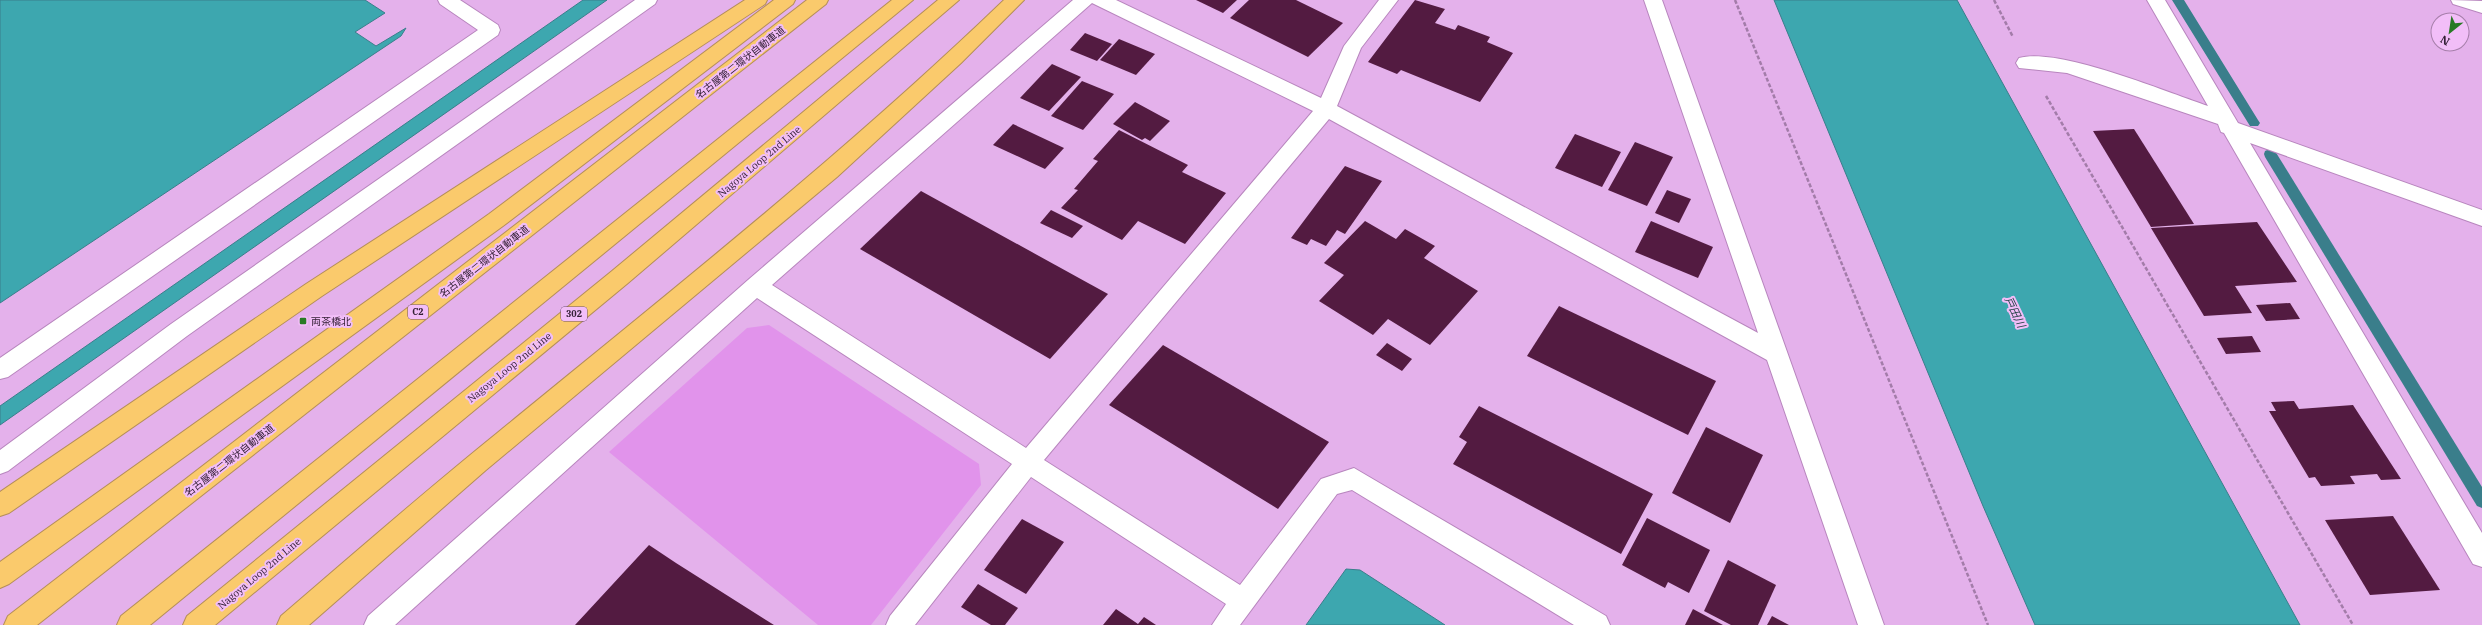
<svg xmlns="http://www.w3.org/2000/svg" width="2482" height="625" font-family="'IBM Plex Serif','Noto Sans JP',serif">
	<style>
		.green { fill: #e193eb }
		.water { fill: #3da7af; stroke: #3a7e8b }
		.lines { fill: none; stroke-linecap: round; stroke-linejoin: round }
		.stream { fill: #3a7e8b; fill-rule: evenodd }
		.building { fill: #531b41 }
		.street-casing { stroke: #b886be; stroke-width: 2 }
		.highway-casing { stroke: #b58e59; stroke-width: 2 }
		.path { stroke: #a37ca9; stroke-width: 2.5; stroke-dasharray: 4 2; stroke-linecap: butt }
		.street { fill: #fff; fill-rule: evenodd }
		.highway { fill: #faca6c; fill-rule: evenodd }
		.poi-dot { fill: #287a25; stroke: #f2bef8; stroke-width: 1.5 }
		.labels { text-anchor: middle; stroke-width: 4; stroke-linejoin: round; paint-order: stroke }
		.shield { fill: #f2bef8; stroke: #6d4f70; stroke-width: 1 }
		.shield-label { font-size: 9px; font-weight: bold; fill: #342036 }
		.street-label { font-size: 10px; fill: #342036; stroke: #f2bef8 }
		.poi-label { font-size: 10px; fill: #342036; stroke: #f2bef8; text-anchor: start }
		.water-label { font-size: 11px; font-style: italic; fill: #224245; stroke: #f2bef8 }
	</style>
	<rect width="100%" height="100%" fill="#e4b1eb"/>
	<path class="green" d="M769,325L979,464L981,485L871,625H818L609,452L747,328Z"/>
	<g class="water">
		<path d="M0,0H365L385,13L355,32L376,46L406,28L401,36L0,303Z"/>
		<path d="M583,0H607L0,425V406Z"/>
		<path d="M1774,0H1957L2300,625H2035L1983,506Z"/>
		<path d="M1346,569L1360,570L1445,625H1306Z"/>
	</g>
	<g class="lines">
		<g class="stream">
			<path d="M2172,0H2184L2258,120L2260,123L2258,126H2250Z"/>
			<path d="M2270,149L2275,151L2482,487V508L2477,506L2265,157L2264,154L2265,151Z"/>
		</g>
	</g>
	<g class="building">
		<path d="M1196,0H1237L1223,13Z"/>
		<path d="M1249,0H1296L1343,23L1308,57L1230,18Z"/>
		<path d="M1415,0L1445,9L1435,23L1455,30L1458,25L1490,37L1487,42L1513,53L1480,102L1401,70L1397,74L1368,62Z"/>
		<path d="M1085,33L1112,44L1097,61L1070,50Z"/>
		<path d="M1119,39L1155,54L1136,75L1100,60Z"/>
		<path d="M1052,64L1081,77L1049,111L1020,98Z"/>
		<path d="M1082,81L1114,94L1083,130L1051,116Z"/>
		<path d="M1135,102L1170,121L1150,141L1145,138L1142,140L1113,124Z"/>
		<path d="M1013,124L1064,148L1045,169L993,145Z"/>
		<path d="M2134,129L2194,224L2151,227L2093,131Z"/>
		<path d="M1119,130L1188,165L1182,172L1226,193L1185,244L1138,221L1122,240L1061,208L1078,190L1074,189L1098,161L1093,159Z"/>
		<path d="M1575,134L1621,152L1602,187L1555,168Z"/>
		<path d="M1635,142L1673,157L1647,206L1608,190Z"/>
		<path d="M1345,166L1382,181L1345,234L1337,230L1326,246L1311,239L1307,245L1291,238Z"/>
		<path d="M1667,190L1691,199L1679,223L1655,213Z"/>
		<path d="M921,191L1108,294L1050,359L860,249Z"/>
		<path d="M1051,210L1083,226L1072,238L1040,223Z"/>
		<path d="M1365,221L1396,239L1405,229L1435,246L1424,258L1478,291L1430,345L1388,319L1373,335L1319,301L1344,275L1324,263Z"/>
		<path d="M1651,221L1713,247L1698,278L1635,252Z"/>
		<path d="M2257,222L2297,282L2235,286L2252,313L2204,316L2151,228Z"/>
		<path d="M2290,303L2300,319L2266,321L2256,305Z"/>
		<path d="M1559,306L1716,381L1688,435L1527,356Z"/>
		<path d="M2252,336L2261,352L2226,354L2217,338Z"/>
		<path d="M1387,343L1412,359L1402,371L1376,355Z"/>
		<path d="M1163,345L1329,442L1278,509L1109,405Z"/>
		<path d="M2294,401L2299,409L2353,405L2401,479L2381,480L2377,474L2350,476L2355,484L2321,486L2315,477L2309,478L2269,411H2276L2271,402Z"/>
		<path d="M1479,406L1653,494L1621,554L1453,464L1467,442L1459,437Z"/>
		<path d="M1706,427L1763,455L1730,523L1672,493Z"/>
		<path d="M2393,516L2440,590L2370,595L2325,520Z"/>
		<path d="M1647,518L1710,550L1689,593L1668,582L1665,588L1622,565Z"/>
		<path d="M1022,519L1064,542L1026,594L984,570Z"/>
		<path d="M649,545L676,563L774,625H575Z"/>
		<path d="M1728,560L1776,585L1758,625H1731L1704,611Z"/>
		<path d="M978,584L1018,608L1005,625H991L961,607Z"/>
		<path d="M1116,609L1138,624L1144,617L1156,625H1103Z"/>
		<path d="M1693,609L1723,625H1685Z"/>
		<path d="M1772,616L1789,625H1767Z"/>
	</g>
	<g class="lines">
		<g class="street-casing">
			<g id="street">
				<path d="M438,0H460L498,25L500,30L498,35L8,377L0,379V358L478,30L440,4Z"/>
				<path d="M635,0H657L655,4L187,336L8,471L0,474V450L171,324Z"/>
				<path d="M1073,0H1116L1321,98L1344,46L1379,0H1398L1361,48L1337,106L1758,333L1644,0H1662L1884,625H1858L1767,360L1329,119L1044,460L1240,585L1321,479L1354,468L1606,616L1610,625H1574L1352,490L1337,494L1240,625H1212L1226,604L1031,477L915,625H886L890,616L1012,464L757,298L395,625H364L368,616L748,280ZM1092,3L1313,111L1026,448L772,285Z"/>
				<path d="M2147,0H2165L2238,123L2482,210V226L2250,143L2482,533V567L2473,564L2224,133L2221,132L2218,124L2067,73L2019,68L2016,63L2019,58C2059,47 2166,92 2208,106Z"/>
				<path d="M2451,0L2482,1V13L2453,4Z"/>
			</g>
		</g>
		<g class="highway-casing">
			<g id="highway">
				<path d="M745,0H767L765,4L322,296L9,513L0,516V492L306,284Z"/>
				<path d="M774,0H795L793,4L503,226L9,584L0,588V562L489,214Z"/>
				<path d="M807,0H828L826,4L37,625H4L8,616Z"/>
				<path d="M892,0H913L150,625H117L121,616Z"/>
				<path d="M938,0H959L628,283L215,625H183L187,616L612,271Z"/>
				<path d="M1004,0H1024L961,63L837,177L486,470L309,625H277L281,616C352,555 423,493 496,434C668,293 843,155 1004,0Z"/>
			</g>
		</g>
		<g class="path">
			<path d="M1735,0L1988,625"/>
			<path d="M1994,0L2013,37"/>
			<path d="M2046,96L2353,625"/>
		</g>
		<use href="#street" class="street"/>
		<use href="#highway" class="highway"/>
	</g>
	<rect class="poi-dot" x="299" y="317" width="8" height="8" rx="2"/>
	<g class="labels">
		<g class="shield">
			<rect x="408" y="305" width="20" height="14" rx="3"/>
			<rect x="561" y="307" width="26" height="14" rx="3"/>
		</g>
		<g class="shield-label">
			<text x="418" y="315">C2</text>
			<text x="574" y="317">302</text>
		</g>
		<g class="street-label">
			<text transform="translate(740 62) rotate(-38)" y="4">名古屋第二環状自動車道</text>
			<text transform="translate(759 161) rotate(-40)" y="4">Nagoya Loop 2nd Line</text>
			<text transform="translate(484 261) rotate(-38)" y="4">名古屋第二環状自動車道</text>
			<text transform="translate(509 367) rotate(-39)" y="4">Nagoya Loop 2nd Line</text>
			<text transform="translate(229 460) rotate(-38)" y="4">名古屋第二環状自動車道</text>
			<text transform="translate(259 573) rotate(-40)" y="4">Nagoya Loop 2nd Line</text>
		</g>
		<g class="poi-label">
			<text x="311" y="325">両茶橋北</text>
		</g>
		<g class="water-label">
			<text transform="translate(2015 312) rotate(64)" y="4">戸田川</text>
		</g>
	</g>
	<g transform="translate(2450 32) rotate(210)"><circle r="19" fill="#f2bef8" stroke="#a67faa"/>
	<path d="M0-3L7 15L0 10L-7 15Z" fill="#287a25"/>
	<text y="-6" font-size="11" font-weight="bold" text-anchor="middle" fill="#342036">N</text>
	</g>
</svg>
